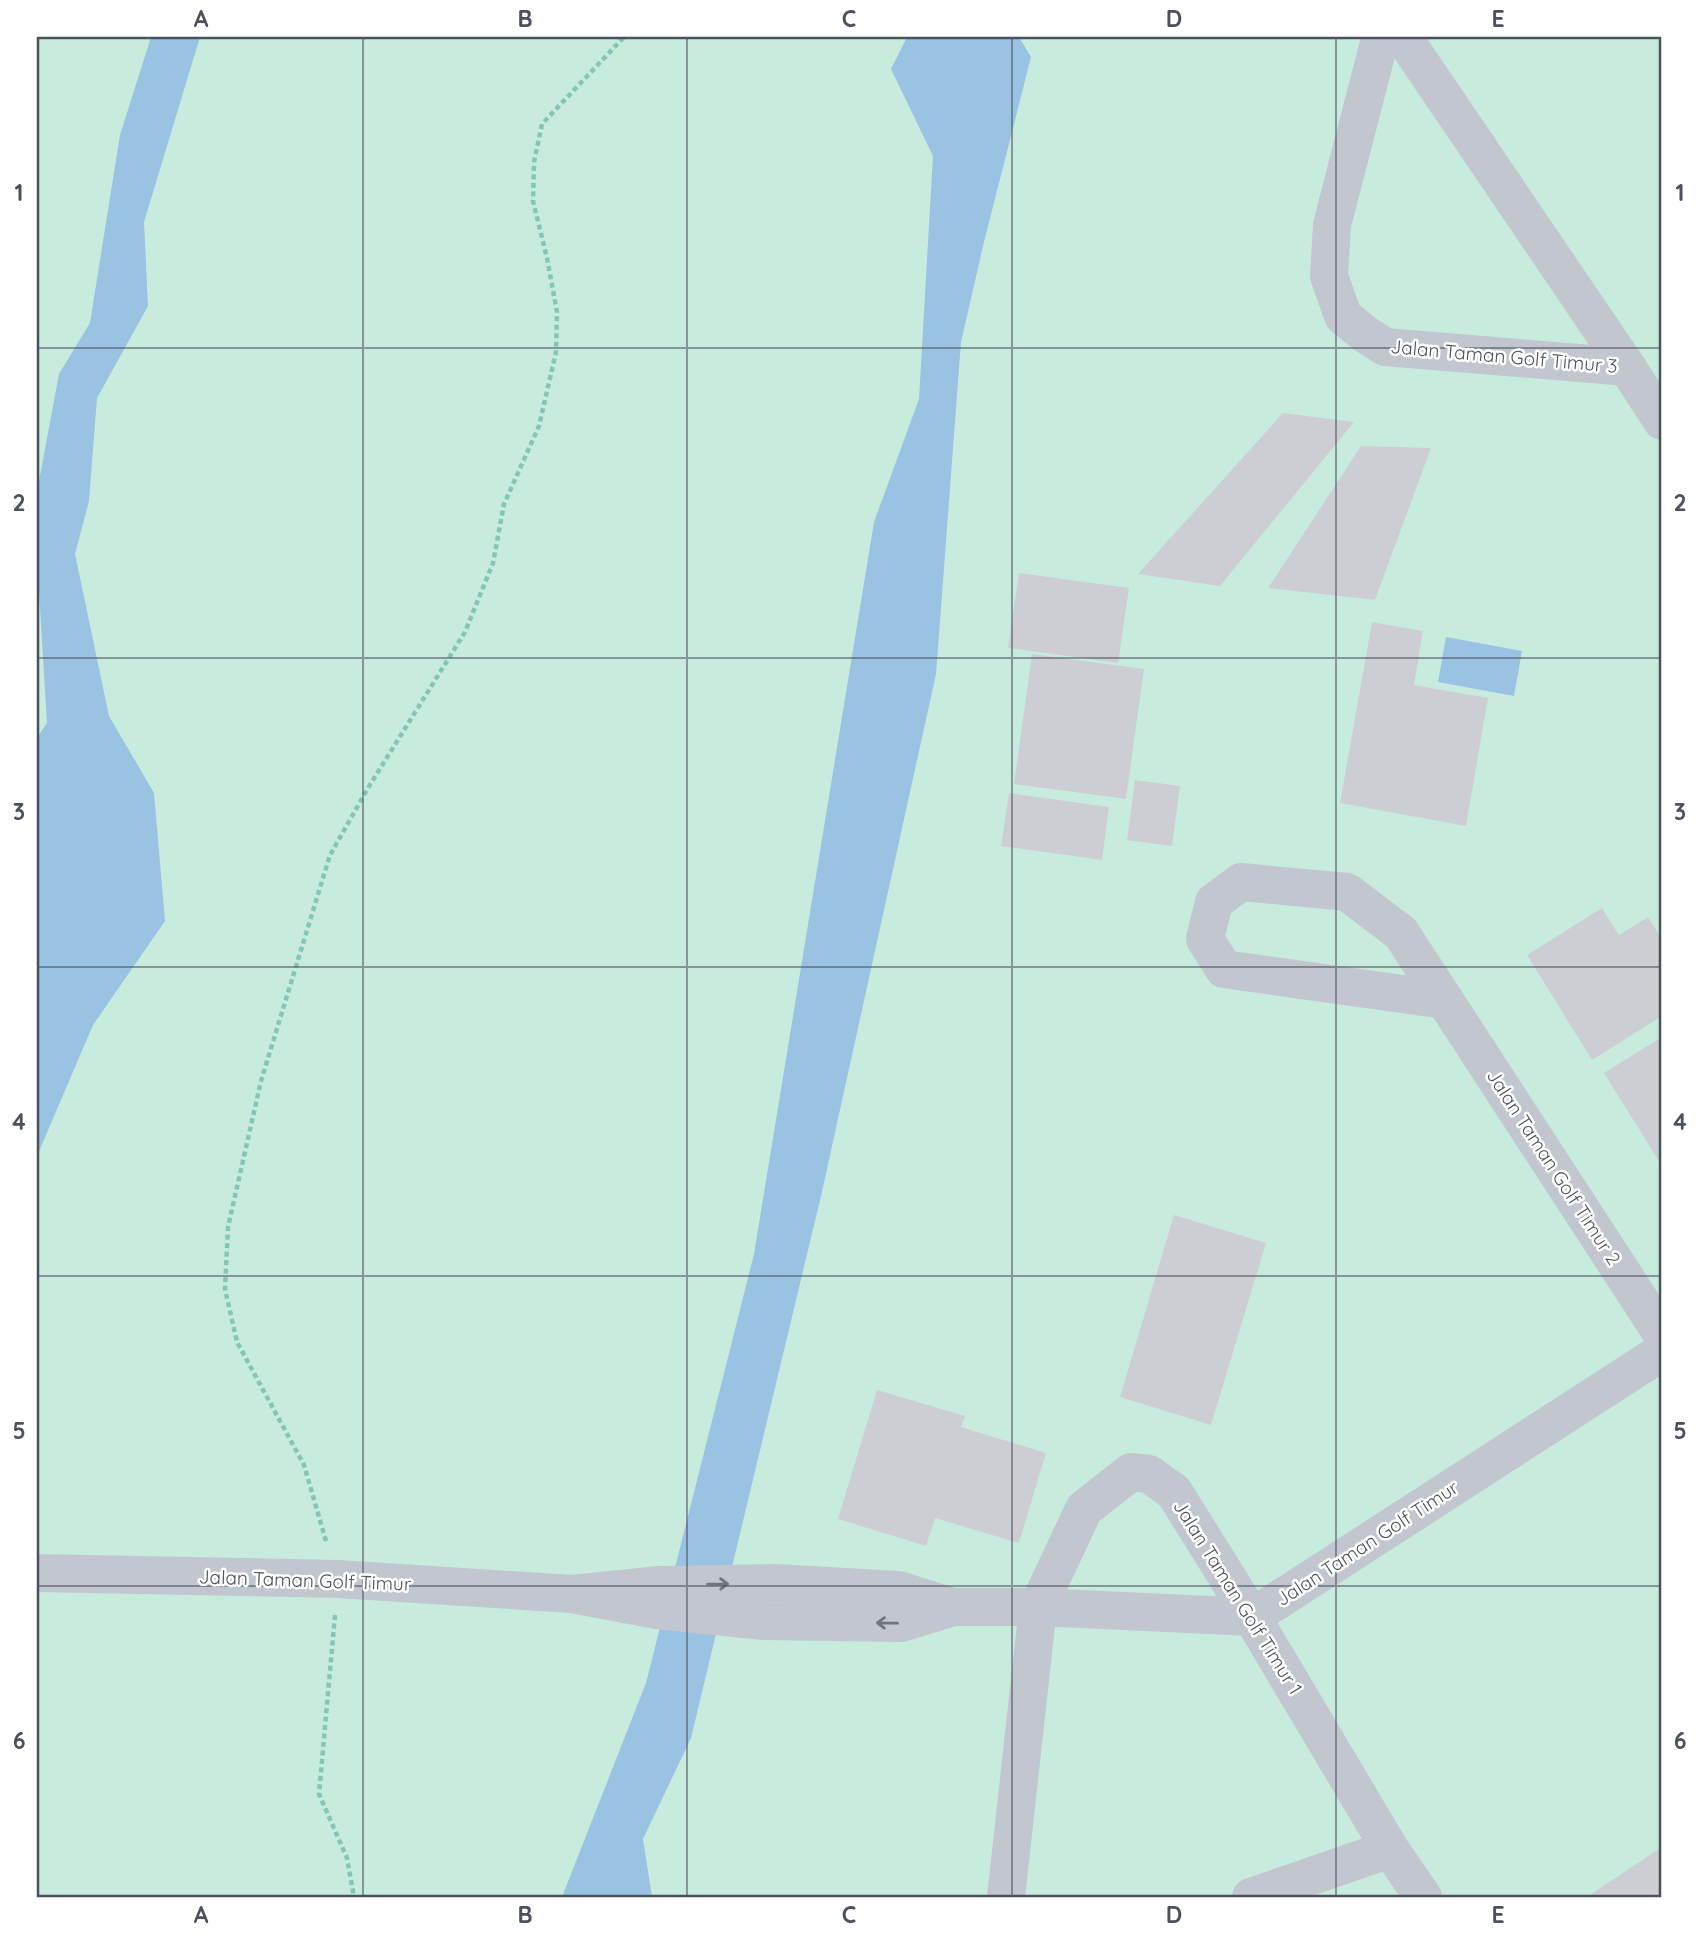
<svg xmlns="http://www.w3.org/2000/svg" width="1699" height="1934" font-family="Quicksand,sans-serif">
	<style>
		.green { fill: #c7ecde }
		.water { fill: #99c2e3 }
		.building { fill: #cdced4 }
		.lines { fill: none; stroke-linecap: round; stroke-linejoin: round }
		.path { stroke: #83c6b5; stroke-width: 4.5; stroke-dasharray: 5 3.5; stroke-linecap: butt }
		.minor { stroke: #c2c6cf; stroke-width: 38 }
		.oneway { stroke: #6f7480 }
		.grid { fill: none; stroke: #4c515e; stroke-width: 2; stroke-opacity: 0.55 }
		.labels { text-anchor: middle; stroke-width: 5; stroke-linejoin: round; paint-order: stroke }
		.street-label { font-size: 19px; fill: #4c515e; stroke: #fff }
		.neatline { fill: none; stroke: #4c515e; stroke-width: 2.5 }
		.grid-label { font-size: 23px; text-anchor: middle; font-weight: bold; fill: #4c515e }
	</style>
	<rect width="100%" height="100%" fill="#f4f3f3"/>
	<rect class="green" x="37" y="37" width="1625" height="1860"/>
	<g class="water">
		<path d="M151,37H200L144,222L148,306L97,398L89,501L75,554L109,716L154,793L165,921L93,1025L37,1156V738L47,723L37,558V492L59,374L90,323L120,135Z"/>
		<path d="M907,37H1019L1031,57L984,242L961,342L936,674L821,1196L691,1738L643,1839L652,1897H562L646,1683L754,1254L874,522L919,399L933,156L891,69Z"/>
		<path d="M1446,637L1522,651L1514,696L1438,682Z"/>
	</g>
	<g class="building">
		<path d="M1283,413L1354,422L1220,586L1138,574Z"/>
		<path d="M1361,446L1431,448L1375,600L1268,588Z"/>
		<path d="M1019,573L1129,588L1118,663L1008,648Z"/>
		<path d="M1372,622L1423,631L1414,685L1488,698L1466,826L1340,803Z"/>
		<path d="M1032,654L1144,669L1126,799L1014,784Z"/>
		<path d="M1135,780L1180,786L1172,846L1127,840Z"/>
		<path d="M1009,793L1109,807L1102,860L1001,846Z"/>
		<path d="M1602,908L1619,935L1648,917L1662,939V1016L1592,1060L1527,955Z"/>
		<path d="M1662,1037V1166L1604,1073Z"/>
		<path d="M1174,1215L1266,1243L1211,1425L1120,1397Z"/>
		<path d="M877,1390L965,1416L961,1427L1046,1453L1019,1543L935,1518L926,1546L838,1519Z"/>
		<path d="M1662,1847V1897H1587Z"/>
	</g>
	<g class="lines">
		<g class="path">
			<path d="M326,1541L304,1465L237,1342L225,1289L228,1227L261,1081L330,855L368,788L465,632L493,563L504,504L539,426L556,352L557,312L547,258L533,201L534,162L542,124L624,37"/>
			<path d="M335,1615L319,1794L347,1858L354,1897"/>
		</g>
		<g class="minor">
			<path d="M1383,37L1379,43L1332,225L1329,276L1343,316L1365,334L1385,347L1627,367"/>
			<path d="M1403,37L1627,367L1662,421"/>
			<path d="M1445,1000L1224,969L1205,939L1214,902L1241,882L1347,892L1401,933L1662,1334"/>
			<path d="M37,1573L338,1579L572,1594L657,1610L763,1621L901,1623L953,1607"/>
			<path d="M572,1594L660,1585L775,1583L898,1590L953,1607H1038L1252,1617L1662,1352"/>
			<path d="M1006,1897L1038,1607L1084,1509L1131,1472L1149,1474L1174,1492L1252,1617L1390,1849L1423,1897"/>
			<path d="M1251,1897L1390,1849"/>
		</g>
	</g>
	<defs><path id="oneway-shaft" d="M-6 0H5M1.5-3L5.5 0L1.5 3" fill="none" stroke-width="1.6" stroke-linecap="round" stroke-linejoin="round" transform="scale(1.75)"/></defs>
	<g class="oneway">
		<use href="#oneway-shaft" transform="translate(718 1584) rotate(-1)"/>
		<use href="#oneway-shaft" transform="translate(887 1623) rotate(-179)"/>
	</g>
	<path class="grid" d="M363,37V1897M687,37V1897M1012,37V1897M1336,37V1897M37,348H1662M37,658H1662M37,967H1662M37,1276H1662M37,1586H1662"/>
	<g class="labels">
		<g class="street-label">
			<text transform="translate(1504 356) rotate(5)" y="7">Jalan Taman Golf Timur 3</text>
			<text transform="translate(1554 1167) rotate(57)" y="7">Jalan Taman Golf Timur 2</text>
			<text transform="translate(1367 1543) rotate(-33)" y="7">Jalan Taman Golf Timur</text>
			<text transform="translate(305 1580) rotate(2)" y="7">Jalan Taman Golf Timur</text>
			<text transform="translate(1238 1597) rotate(58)" y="7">Jalan Taman Golf Timur 1</text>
		</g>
	</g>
	<rect width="1699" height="1934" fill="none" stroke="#ffffff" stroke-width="77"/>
	<rect x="38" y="38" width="1622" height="1858" class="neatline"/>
	<g class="grid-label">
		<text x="201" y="27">A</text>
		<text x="525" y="27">B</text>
		<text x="849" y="27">C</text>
		<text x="1174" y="27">D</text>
		<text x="1498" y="27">E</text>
		<text x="19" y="201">1</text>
		<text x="1680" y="201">1</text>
		<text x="19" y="511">2</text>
		<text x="1680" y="511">2</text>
		<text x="19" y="820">3</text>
		<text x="1680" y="820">3</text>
		<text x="19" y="1130">4</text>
		<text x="1680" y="1130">4</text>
		<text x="19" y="1439">5</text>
		<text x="1680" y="1439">5</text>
		<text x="19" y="1749">6</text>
		<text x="1680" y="1749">6</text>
		<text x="201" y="1923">A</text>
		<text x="525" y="1923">B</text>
		<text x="849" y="1923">C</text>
		<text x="1174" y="1923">D</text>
		<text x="1498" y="1923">E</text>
	</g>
</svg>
